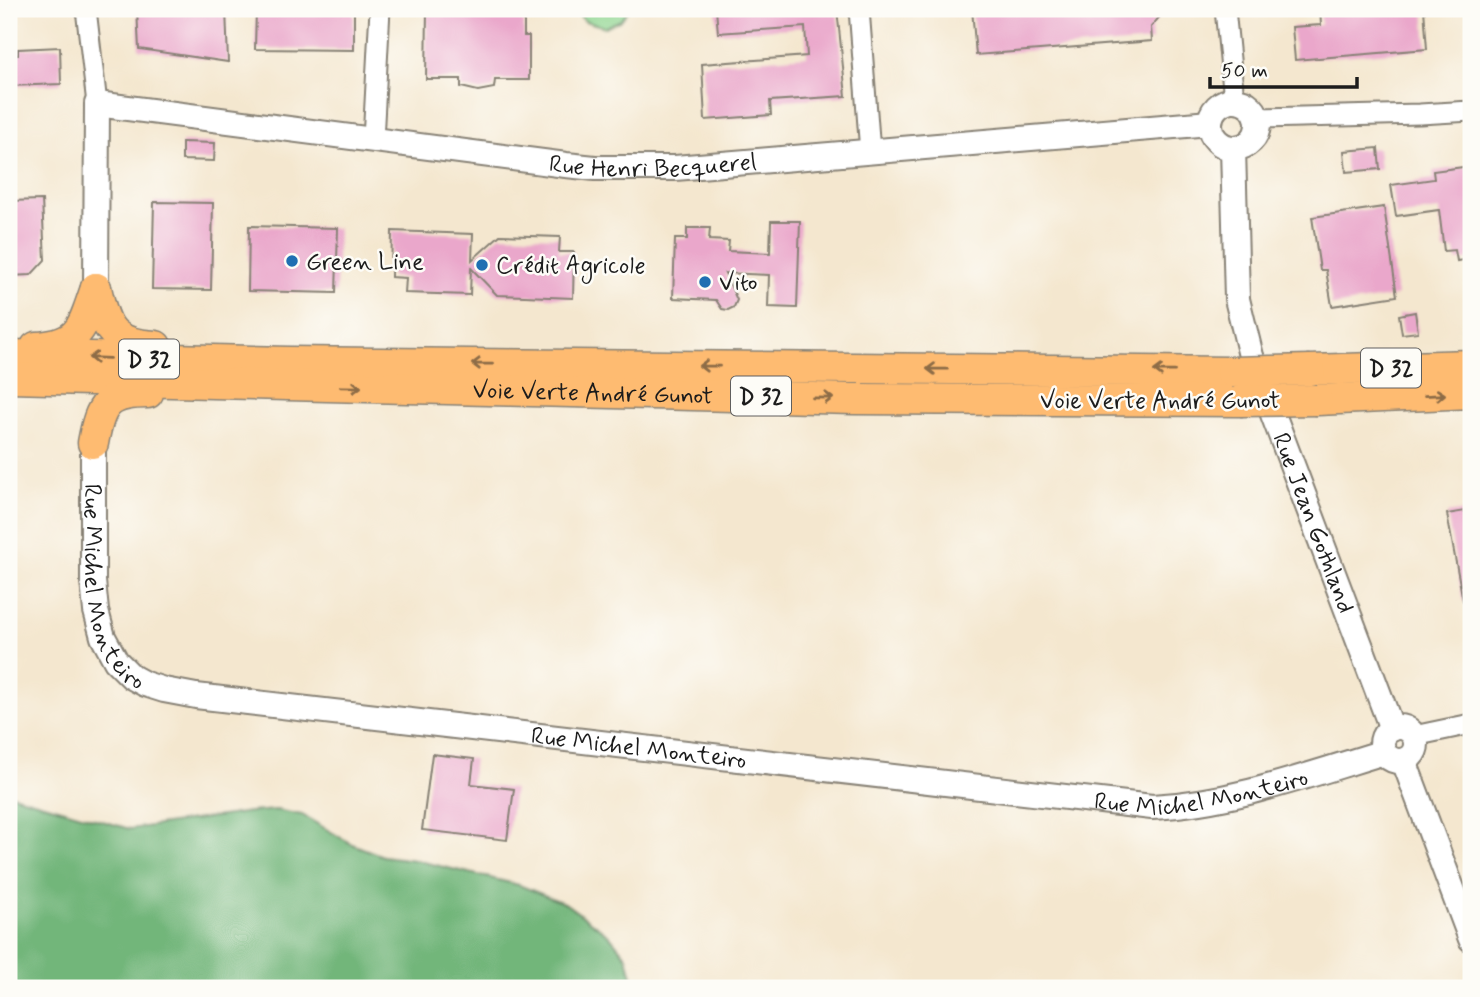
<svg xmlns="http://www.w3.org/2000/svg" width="1480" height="997" font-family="Mynerve,sans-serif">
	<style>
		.green { fill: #8ed58f; stroke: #557856; stroke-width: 2 }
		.forest { fill: #72b67a; stroke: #47694b; stroke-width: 2 }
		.building { fill: #eaa7cb }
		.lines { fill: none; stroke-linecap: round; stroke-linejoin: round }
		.minor-casing { stroke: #888276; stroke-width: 23 }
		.tertiary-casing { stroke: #888276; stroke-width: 28 }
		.primary-casing { stroke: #888276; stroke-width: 33 }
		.minor { stroke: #fff; stroke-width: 19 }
		.tertiary { stroke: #fff; stroke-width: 24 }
		.primary { stroke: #febb71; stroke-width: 30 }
		.primary-bridge-casing { stroke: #888276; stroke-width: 33; stroke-linecap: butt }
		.primary-bridge { stroke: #febb71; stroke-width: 30 }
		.oneway { stroke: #8d6c46 }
		.poi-dot { fill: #1f6fb2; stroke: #fdfcf7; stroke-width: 2.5 }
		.labels { text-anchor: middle; stroke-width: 5; stroke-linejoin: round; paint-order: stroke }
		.shield { fill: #fdfcf7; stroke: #605f5e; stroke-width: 2 }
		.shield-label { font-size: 23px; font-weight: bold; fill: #1c1c1c }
		.street-label { font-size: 24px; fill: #1c1c1c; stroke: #fdfcf7 }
		.poi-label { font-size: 24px; fill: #1c1c1c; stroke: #fdfcf7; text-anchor: start }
	</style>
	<rect width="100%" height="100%" fill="#fdfcf7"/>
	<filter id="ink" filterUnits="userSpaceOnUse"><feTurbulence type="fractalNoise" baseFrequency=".0143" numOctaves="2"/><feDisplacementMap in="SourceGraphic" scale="14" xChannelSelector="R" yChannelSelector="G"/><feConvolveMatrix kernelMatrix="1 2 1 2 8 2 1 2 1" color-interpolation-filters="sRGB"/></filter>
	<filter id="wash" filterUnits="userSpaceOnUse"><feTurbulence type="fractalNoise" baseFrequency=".00686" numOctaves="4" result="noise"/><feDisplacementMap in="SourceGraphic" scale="28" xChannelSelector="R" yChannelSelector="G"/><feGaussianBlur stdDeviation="1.57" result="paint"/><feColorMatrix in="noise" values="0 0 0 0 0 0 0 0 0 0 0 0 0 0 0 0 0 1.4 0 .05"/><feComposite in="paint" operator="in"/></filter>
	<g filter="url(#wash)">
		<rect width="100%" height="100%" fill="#f4e7cf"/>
		<path class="green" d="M573,9H629L621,20L605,27L585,21Z"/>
		<path class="forest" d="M9,794L130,829L250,812L276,810L302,815L352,844L383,856L415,860L519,885L566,904L609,935L627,957L635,988H9Z"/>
		<g id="blocks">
			<g class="building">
				<path d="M137,9H226L228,62L139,49Z"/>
				<path d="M256,9H354V50L255,49Z"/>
				<path d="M427,9H524V36H529V80H495L494,88L478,91L461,87V79H426Z"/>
				<path d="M716,9H837L846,96L770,101L771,115L705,120L702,64L807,56L805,27L718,33Z"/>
				<path d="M972,9H1166L1151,27L1152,41L976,55Z"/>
				<path d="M1320,9H1424L1427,49L1295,60L1292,27L1321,25Z"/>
				<path d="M60,47L61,84L9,86V55H18V49Z"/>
				<path d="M182,142L215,143L214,161L182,160Z"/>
				<path d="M1378,148L1380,169L1346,172L1344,151Z"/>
				<path d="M1471,166V259L1457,261L1455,250L1444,251L1439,210L1396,216L1391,185L1434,179L1433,171Z"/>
				<path d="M42,200L45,260L31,275L9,276V201Z"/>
				<path d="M154,202L213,203L211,290L152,289Z"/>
				<path d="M1384,207L1397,296L1332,306L1326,270H1320L1312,217Z"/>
				<path d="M771,221H800L797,308L768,307L769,275L725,273L737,300L734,307L728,310L722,309L716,300L673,298L675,239H687V228H710L709,240L729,241L728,251L770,253Z"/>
				<path d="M249,226L338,228L336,293L248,291Z"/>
				<path d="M392,231L473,234L472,260L500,235L560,237L559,252H574L573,298L497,295L471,268L470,295L405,293L406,278L391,277Z"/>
				<path d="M1415,312L1418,332L1402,334L1399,315Z"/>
				<path d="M1471,510V600L1463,601L1447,514Z"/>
				<path d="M432,754L474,759L471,784L514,789L507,840L422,830Z"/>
			</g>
		</g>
	</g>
	<g filter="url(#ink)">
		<use href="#blocks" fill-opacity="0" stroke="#888276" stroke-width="2"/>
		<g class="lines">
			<g class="minor-casing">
				<g id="minor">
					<path d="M86,9L97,104"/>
					<path d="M859,9L870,152"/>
					<path d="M1225,9L1234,99"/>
					<path d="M1258,118L1420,114L1471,111"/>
					<path d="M373,140L380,9"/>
					<path d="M1414,736L1471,724"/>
				</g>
			</g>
			<g class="tertiary-casing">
				<g id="tertiary">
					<circle cx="1234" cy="124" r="24"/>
					<path id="s1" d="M1233,148L1237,299L1251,356L1392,729"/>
					<path id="s2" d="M96,288L97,104L566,165L595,168H675L1210,123"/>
					<path id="s3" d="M93,443V581L96,611L103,637L116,661L132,677L145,684L164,690L196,696L1152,807C1232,803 1308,775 1384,752"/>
					<circle cx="1399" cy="744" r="17"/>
					<path d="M1404,761L1471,939"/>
				</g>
			</g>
			<g class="primary-casing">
				<g id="primary">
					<path d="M96,288C105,328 111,344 156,346"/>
					<path d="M36,347C82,344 82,327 96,288"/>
					<path d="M9,355L290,362L1232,372"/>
					<path d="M1310,370L1471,365"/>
					<path id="s4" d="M9,378L854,399L1240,401"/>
					<path d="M1317,400L1471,393"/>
					<path d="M93,443C100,404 107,393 148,393"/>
				</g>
			</g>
			<use href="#minor" class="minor"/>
			<use href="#tertiary" class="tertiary"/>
			<use href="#primary" class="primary"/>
			<g class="primary-bridge-casing">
				<g id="primary-bridge">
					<path d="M1232,372L1310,370"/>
					<path d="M1240,401L1317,400"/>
				</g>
			</g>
			<use href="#primary-bridge" class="primary-bridge"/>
		</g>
		<defs><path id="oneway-shaft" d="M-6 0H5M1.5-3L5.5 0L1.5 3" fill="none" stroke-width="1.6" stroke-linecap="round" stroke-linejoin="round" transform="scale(1.75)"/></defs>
		<g class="oneway">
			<use href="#oneway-shaft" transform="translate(99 358) rotate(-178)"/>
			<use href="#oneway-shaft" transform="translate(482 364) rotate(-179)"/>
			<use href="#oneway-shaft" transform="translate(709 366) rotate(-179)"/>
			<use href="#oneway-shaft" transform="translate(937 369) rotate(-179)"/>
			<use href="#oneway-shaft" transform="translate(1164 371) rotate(-179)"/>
			<use href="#oneway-shaft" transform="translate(351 387) rotate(1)"/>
			<use href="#oneway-shaft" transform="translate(1435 395) rotate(-3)"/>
			<use href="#oneway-shaft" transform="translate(823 398) rotate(1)"/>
		</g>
	</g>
	<g class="poi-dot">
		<circle cx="292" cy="261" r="7"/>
		<circle cx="482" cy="265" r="7"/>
		<circle cx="705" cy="282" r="7"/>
	</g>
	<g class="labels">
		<g class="shield">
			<rect x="119" y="339.5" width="60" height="39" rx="5"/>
			<rect x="1361" y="348.5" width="60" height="39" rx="5"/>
			<rect x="731" y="376.5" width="60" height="39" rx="5"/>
		</g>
		<g class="shield-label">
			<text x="149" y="367">D 32</text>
			<text x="1391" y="376">D 32</text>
			<text x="761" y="404">D 32</text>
		</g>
		<g class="street-label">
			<text dy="8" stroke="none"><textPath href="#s2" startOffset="744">Rue Henri Becquerel</textPath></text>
			<text dy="8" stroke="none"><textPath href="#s4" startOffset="584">Voie Verte André Gunot</textPath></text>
			<text x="1160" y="408">Voie Verte André Gunot</text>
			<text dy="8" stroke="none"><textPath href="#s1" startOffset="388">Rue Jean Gothland</textPath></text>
			<text dy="8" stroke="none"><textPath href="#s3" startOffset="149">Rue Michel Monteiro</textPath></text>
			<text dy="8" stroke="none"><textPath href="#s3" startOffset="758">Rue Michel Monteiro</textPath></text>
			<text dy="8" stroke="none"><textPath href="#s3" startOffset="1325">Rue Michel Monteiro</textPath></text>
		</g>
		<g class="poi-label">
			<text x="306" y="269">Green Line</text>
			<text x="496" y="273">Crédit Agricole</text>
			<text x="719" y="290">Vito</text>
		</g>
	</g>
	<rect width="1480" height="997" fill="none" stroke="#fdfcf7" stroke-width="35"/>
	<path d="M1210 77v10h147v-10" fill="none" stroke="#1c1c1c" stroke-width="3.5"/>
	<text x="1221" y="77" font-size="21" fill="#1c1c1c" stroke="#fdfcf7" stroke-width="5" paint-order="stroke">50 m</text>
</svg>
